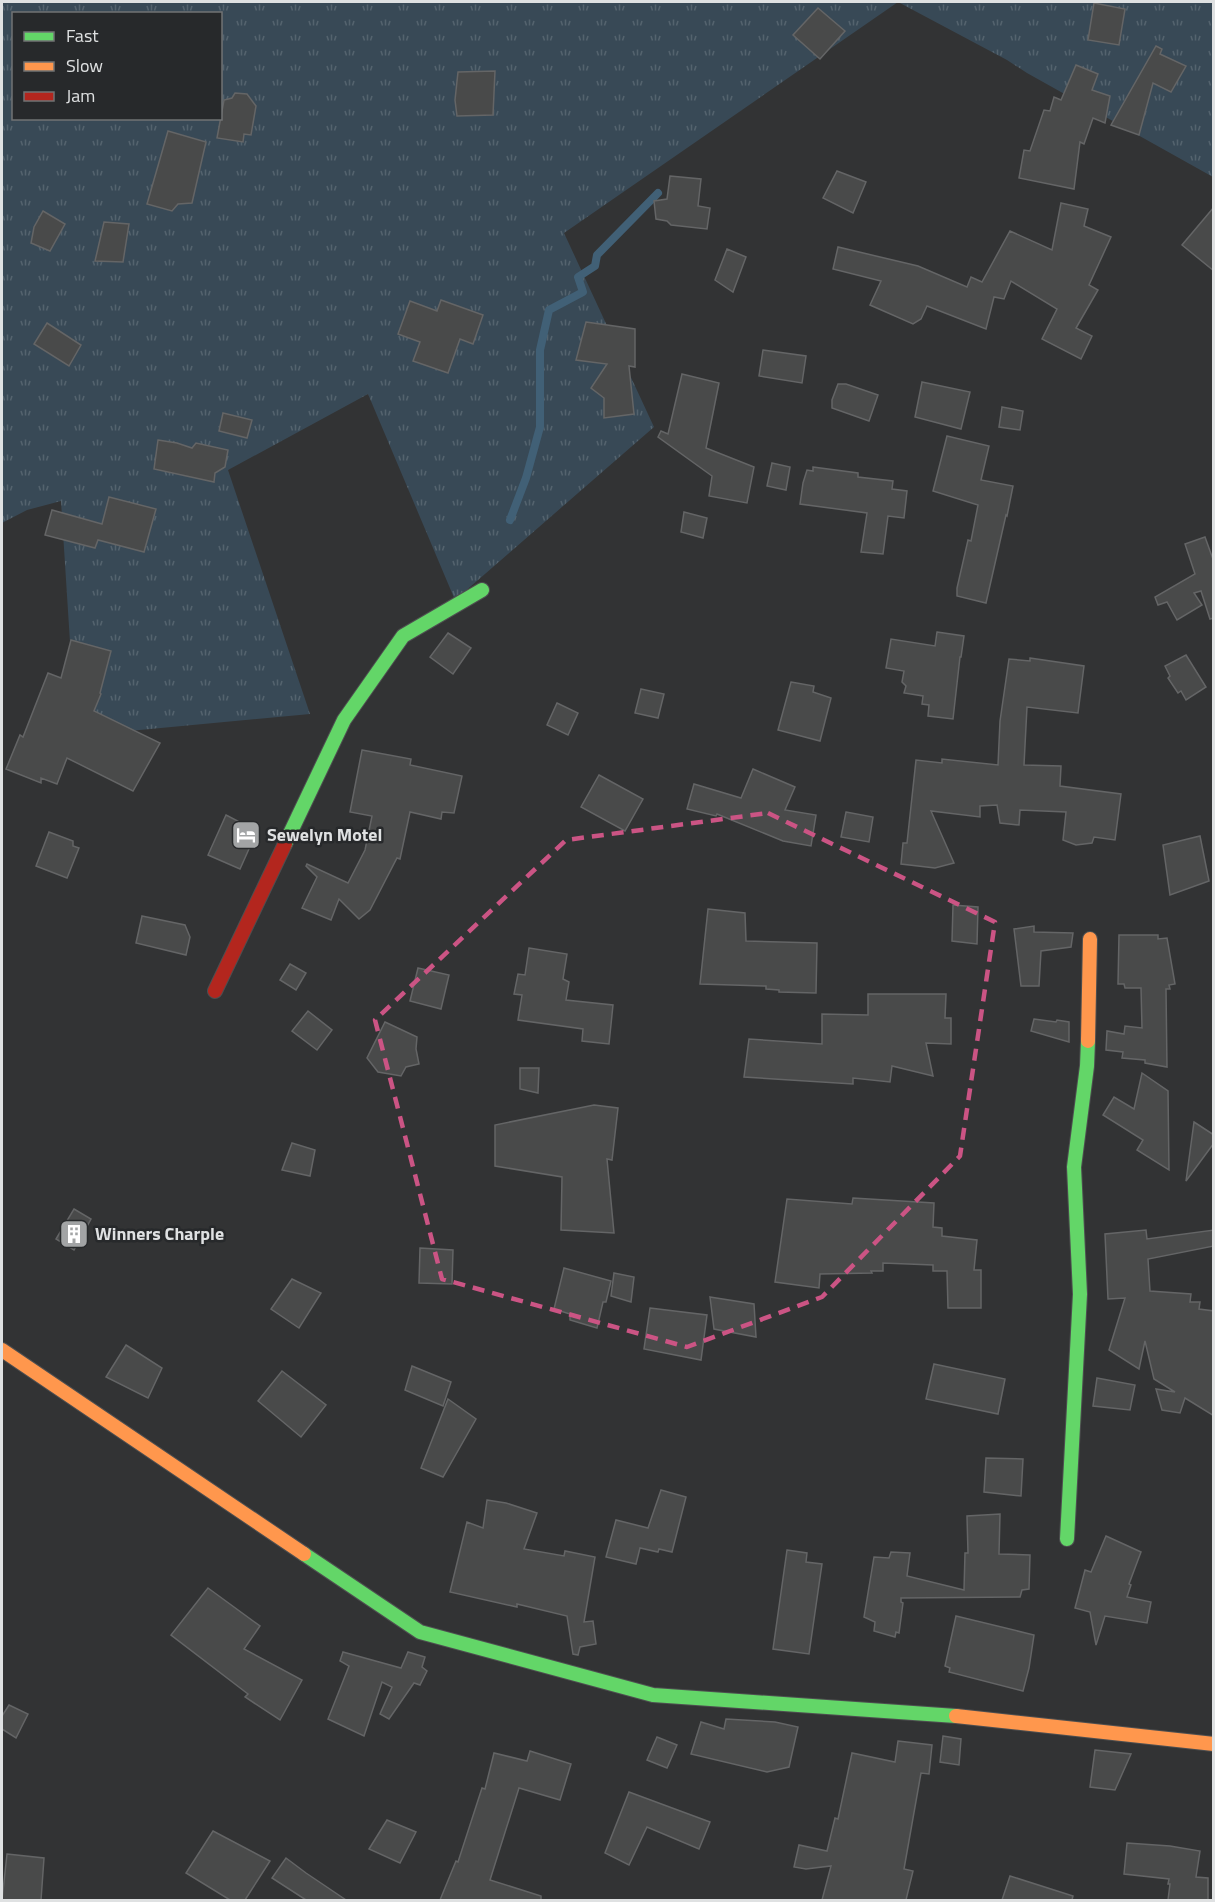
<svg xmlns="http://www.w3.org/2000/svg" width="1215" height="1902" font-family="'Titillium Web',sans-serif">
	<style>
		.grass { fill: url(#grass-tufts); fill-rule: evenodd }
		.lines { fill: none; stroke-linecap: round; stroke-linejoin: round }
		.stream { stroke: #416076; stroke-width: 8 }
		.building { fill: #494a4a; stroke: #646566; stroke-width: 1.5 }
		.fast-casing { stroke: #4e4f50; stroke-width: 16 }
		.slow-casing { stroke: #4e4f50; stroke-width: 16 }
		.jam-casing { stroke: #4e4f50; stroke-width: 16 }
		.fast { stroke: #63d668; stroke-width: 14 }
		.slow { stroke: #ff974d; stroke-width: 14 }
		.jam { stroke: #b3261e; stroke-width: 14 }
		.marked { fill: none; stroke: #cb5484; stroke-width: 4.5; stroke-dasharray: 12 8; stroke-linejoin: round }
		.labels { text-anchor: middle; stroke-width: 5; stroke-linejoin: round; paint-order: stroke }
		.poi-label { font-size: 18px; font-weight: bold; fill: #dfe1e2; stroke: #27292b; text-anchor: start }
	</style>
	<defs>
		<pattern id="grass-tufts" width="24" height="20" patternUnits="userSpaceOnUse" patternTransform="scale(1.5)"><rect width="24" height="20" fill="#384956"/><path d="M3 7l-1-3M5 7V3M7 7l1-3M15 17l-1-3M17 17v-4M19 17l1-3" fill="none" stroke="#54636e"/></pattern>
	</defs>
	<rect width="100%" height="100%" fill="#323334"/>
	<g class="grass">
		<path d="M2,2H898L564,233L654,427L455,600L368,394L228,470L310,714L76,736L61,501L27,510L2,523ZM14,14H220V118H14Z"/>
		<path d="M898,2H1213V177L1027,73L1007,60Z"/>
	</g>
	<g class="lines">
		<path class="stream" d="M510,520L526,478L540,427V350L549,310L583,292L578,277L595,266L597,255L658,193"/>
	</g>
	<g class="building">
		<path d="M1094,3L1125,9L1119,45L1088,40Z"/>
		<path d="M818,8L845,31L820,59L793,35Z"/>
		<path d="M1156,46L1162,49L1160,54L1186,66L1171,92L1153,83L1139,135L1111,125Z"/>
		<path d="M1076,65L1098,74L1092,90L1110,96L1105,123L1093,118L1084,144L1080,142L1074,189L1019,178L1024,150L1030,151L1044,110L1050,111L1054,97L1061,100Z"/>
		<path d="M495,71L493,115L457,116L455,100L458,72Z"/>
		<path d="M235,93L247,94L256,106L251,135L244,134L243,142L217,138L224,100L232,98Z"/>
		<path d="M168,131L206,142L192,203L178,204L172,211L147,204Z"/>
		<path d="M837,171L866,182L853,213L823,198Z"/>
		<path d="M670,176L701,179L698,206L710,208L707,229L671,225L667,221L656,219L654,201L667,199Z"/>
		<path d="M1061,203L1088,209L1084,226L1111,237L1089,285L1098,290L1076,328L1092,336L1081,359L1042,339L1057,309L1011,281L1004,299L994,297L986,329L927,306L921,319L913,324L870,305L881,281L833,269L838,247L918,266L967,287L971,277L982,282L1010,231L1052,250Z"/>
		<path d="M1214,207V271L1182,245Z"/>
		<path d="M43,211L65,224L50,251L31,243L34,227Z"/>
		<path d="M104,222L129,224L123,262L95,261Z"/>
		<path d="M727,249L746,257L733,292L715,280Z"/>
		<path d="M441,300L483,315L473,344L460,339L448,373L413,361L420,342L398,334L410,301L437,311Z"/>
		<path d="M586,322L635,329V367L629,366L634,414L604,418V398L591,388L607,364L576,360Z"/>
		<path d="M47,323L81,345L69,366L34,344Z"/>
		<path d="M763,350L806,356L802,383L759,376Z"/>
		<path d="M682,374L719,383L706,448L754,467L747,503L709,496L712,476L658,437L661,431L668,434Z"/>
		<path d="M922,382L970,392L961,429L915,417Z"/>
		<path d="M838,384H846L878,395L869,421L832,408V400Z"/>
		<path d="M1002,407L1023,411L1020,430L999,427Z"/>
		<path d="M223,413L252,420L247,438L219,431Z"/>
		<path d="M947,436L989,446L981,480L1013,486L1007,516L1006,515L986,603L957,596V588L968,540L971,541L978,505L933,491Z"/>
		<path d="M158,440L177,443L192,448L196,443L228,450L225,467L215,473L214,482L154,469Z"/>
		<path d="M772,463L790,467L786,490L767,486Z"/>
		<path d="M813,467L858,473V477L893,481L892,489L907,491L904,518L888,516L883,554L861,552L867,513L800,504L803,483L807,470L813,471Z"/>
		<path d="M109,497L156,509L144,552L98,540L95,548L45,535L52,510L102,524Z"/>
		<path d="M684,512L707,518L703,538L681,532Z"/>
		<path d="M1205,537L1214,562V618L1210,619L1201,591L1194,593L1202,605L1177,620L1167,602L1158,605L1155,597L1195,574L1185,544Z"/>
		<path d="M937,632L964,636L961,657H960L953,719L928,716L929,705L922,704L923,696L904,693L906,686L902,682L904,671L886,668L891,639L935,646Z"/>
		<path d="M448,633L471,648L453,674L430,657Z"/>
		<path d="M71,640L111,651L100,693L101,694L94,711L160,743L133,791L67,758L57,784L41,778V783L6,769L20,735L23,737L48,673L61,678Z"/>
		<path d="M1186,655L1206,687L1186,700L1181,691L1178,693L1168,678L1170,676L1165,666Z"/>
		<path d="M1030,658L1084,666L1078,713L1027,707L1024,765L1061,766L1060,786L1121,794L1115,840L1094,837L1092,843L1076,845L1063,840L1066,812L1020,810L1019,825L1000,823L997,805L980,806V817L931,811L954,863L935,868L901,864L903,843H907L916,760L942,763V759L998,765L1000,721L1009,659L1030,661Z"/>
		<path d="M791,682L814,686L813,692L831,698L820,741L778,730Z"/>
		<path d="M641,689L664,694L658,718L635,713Z"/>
		<path d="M557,703L578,713L568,735L547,725Z"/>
		<path d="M362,750L411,759L410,765L462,776L454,813L442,812L441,819L410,812L400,859L397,858L370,910L359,919L339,899L331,920L302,908L317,877L306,866L307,864L348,883L365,850L372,816L350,812Z"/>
		<path d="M753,769L795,787L785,810L816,815L811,846L783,841L717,814L716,816L687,809L694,784L741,798Z"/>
		<path d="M599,775L643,799L625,831L581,807Z"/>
		<path d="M846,812L873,817L869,842L841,837Z"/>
		<path d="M226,815L257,831L240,869L208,855Z"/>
		<path d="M49,832L73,841V846L79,848L67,878L36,866Z"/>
		<path d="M1200,836L1209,881L1170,895L1163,845Z"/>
		<path d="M953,905L978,907L977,944L952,941Z"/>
		<path d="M708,909L745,913L746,941L817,943L816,993L779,992V990L766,989V986L700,984Z"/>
		<path d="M142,916L185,925L190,937L186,955L136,943Z"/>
		<path d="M1034,926V932L1073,933L1071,947L1041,951L1039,986H1021L1014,929Z"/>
		<path d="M1119,935H1158V939L1167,938L1175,984L1169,985L1170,989H1166L1167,1067L1145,1063V1060L1122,1058L1123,1052L1106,1050L1107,1031L1124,1034L1125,1026L1142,1028L1141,988H1125L1124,984H1118Z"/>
		<path d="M529,948L567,954L563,979L569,982L566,1000L613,1005L609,1044L582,1041L583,1029L518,1020L522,995L514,994L518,974L525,975Z"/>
		<path d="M290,964L306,973L296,990L280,980Z"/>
		<path d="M418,968L449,975L441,1009L410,1001Z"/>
		<path d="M868,994H946L945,1018H951V1044L926,1043L933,1076L892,1066L890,1082L853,1078V1084L744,1077L749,1039L822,1044V1014L868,1015Z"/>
		<path d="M308,1011L332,1030L317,1050L292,1031Z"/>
		<path d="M1034,1019L1056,1022L1057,1020L1069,1022V1042L1031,1031Z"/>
		<path d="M385,1022L417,1037L416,1049L419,1064L406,1067L401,1076L378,1072L367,1058Z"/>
		<path d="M520,1068H539L538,1093L520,1089Z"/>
		<path d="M1142,1073L1168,1091L1169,1170L1137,1150L1143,1140L1103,1115L1114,1097L1134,1109Z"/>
		<path d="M594,1105L618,1108L612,1160L607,1159L614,1233L561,1230L562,1177L495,1166V1125Z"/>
		<path d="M1194,1122L1214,1135V1143L1186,1181Z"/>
		<path d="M292,1143L315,1150L310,1176L282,1170Z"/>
		<path d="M853,1198L934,1203L933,1227L942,1228V1236L977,1240L974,1270H981V1308H948L947,1271H933V1265L883,1263V1271H871L872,1273L820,1274L819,1288L775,1282L787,1199L852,1204Z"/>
		<path d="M74,1209L91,1219L74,1250L56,1239Z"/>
		<path d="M1146,1230L1147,1239L1214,1230V1246L1148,1259L1150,1291L1191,1294L1190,1302H1200L1199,1309L1214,1311V1416L1185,1398L1180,1413L1162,1410L1156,1389L1175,1392L1154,1379L1145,1341L1139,1369L1109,1350L1125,1298L1108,1299L1105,1234Z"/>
		<path d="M420,1248L453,1250L452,1284L419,1283Z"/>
		<path d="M564,1268L611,1281L606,1302H603L597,1328L570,1320V1314L554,1309Z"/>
		<path d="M614,1273L634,1277L631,1302L611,1296Z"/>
		<path d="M292,1279L321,1293L299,1328L271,1309Z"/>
		<path d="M710,1297L754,1304L756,1337L714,1329Z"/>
		<path d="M650,1308L707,1315L701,1360L644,1349Z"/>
		<path d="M126,1345L162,1368L148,1398L106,1377Z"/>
		<path d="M934,1364L1005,1379L998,1414L926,1399Z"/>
		<path d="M412,1366L451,1382L443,1406L405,1390Z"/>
		<path d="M282,1371L326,1405L301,1437L258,1401Z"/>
		<path d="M1097,1378L1135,1385L1130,1410L1093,1406Z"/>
		<path d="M448,1399L476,1419L443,1477L421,1468Z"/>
		<path d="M986,1458L1023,1459L1021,1496L984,1492Z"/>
		<path d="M661,1490L686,1497L672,1552L659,1549L658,1552L640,1548L636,1564L606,1557L616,1520L648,1528Z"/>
		<path d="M487,1500L506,1503L537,1513L524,1549L564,1556L565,1551L595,1557L584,1622L593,1621L596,1644L580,1647L578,1655L573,1654L567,1616L517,1604V1607L450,1592L467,1522L483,1528Z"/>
		<path d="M1000,1514L999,1554L1030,1555L1029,1589L1022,1590L1020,1597L901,1598V1602L903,1603L899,1633L896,1632L895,1637L874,1631L875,1622L864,1617L874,1557L889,1558L891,1552L910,1553L907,1576L964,1590L965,1553H968L967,1516Z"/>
		<path d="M1106,1536L1141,1552L1129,1584L1131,1585L1127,1597L1151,1602L1147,1623L1105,1616L1096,1645L1090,1612L1075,1608L1085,1570L1091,1572Z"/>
		<path d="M787,1550L807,1553L806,1562L822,1564L809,1654L773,1649Z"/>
		<path d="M208,1588L260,1626L244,1649L302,1680L280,1720L245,1697L248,1694L171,1635Z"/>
		<path d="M956,1616L1034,1635L1029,1668L1023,1691L949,1672L950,1668L945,1666Z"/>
		<path d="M343,1652L401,1668L408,1652L425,1657L422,1667L427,1671L420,1685L414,1683L389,1719L380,1714L392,1687L382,1682L364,1736L328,1719L349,1666L340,1661Z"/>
		<path d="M9,1705L28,1714L16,1738L2,1729V1716Z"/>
		<path d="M726,1719L775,1722L798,1727L789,1767L767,1772L691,1754L701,1722L724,1729Z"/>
		<path d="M943,1736L961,1739L959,1765L940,1762Z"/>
		<path d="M657,1737L677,1745L667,1768L647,1760Z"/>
		<path d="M898,1741L932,1745L929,1774L921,1773L904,1869L913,1871L906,1900H822L831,1866L806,1869L794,1867L799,1845L827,1851L835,1818L838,1819L852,1753L895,1762Z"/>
		<path d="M1095,1750L1131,1754L1115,1790L1090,1787Z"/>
		<path d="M530,1751L571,1764L560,1800L519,1788L490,1880L541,1896V1900H440L456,1861L458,1862L482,1788L485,1789L494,1753L527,1761Z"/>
		<path d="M629,1792L710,1822L699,1849L647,1827L629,1865L605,1853Z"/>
		<path d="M387,1820L416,1832L400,1863L369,1849Z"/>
		<path d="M213,1831L270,1861L245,1900H230L186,1873Z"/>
		<path d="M1127,1843L1170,1846L1200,1851L1196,1877L1208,1878V1900H1168L1170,1884H1168L1169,1879L1124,1874Z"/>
		<path d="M7,1854L44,1858L41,1900H2Z"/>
		<path d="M286,1858L306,1873L346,1900H306L272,1878Z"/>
		<path d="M1010,1876L1073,1896L1072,1900H1002Z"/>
	</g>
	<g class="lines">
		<g class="fast-casing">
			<g id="fast">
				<path d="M285,844L344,720L403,636L482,590"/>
				<path d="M1067,1539L1080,1294L1074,1167L1087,1066L1088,1041"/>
				<path d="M304,1554L420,1632L653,1695L956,1716"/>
			</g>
		</g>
		<g class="slow-casing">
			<g id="slow">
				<path d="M1088,1041L1090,939"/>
				<path d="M2,1350L304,1554"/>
				<path d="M956,1716L1214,1744"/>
			</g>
		</g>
		<g class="jam-casing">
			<path id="jam" d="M215,991L285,844"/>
		</g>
		<use href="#fast" class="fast"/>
		<use href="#slow" class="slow"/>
		<use href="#jam" class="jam"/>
	</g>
	<path class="marked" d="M768,813L995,922L960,1156L822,1297L687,1347L442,1279L375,1020L566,840Z"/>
	<defs>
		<g id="hotel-square" transform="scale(1.5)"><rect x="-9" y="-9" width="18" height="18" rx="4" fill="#a2a4a5" stroke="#27292b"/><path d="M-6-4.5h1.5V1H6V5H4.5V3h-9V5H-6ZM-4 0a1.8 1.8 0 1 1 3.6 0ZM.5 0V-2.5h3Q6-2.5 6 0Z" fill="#fff"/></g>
		<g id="building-square" transform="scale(1.5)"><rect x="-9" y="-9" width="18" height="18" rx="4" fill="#a2a4a5" stroke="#27292b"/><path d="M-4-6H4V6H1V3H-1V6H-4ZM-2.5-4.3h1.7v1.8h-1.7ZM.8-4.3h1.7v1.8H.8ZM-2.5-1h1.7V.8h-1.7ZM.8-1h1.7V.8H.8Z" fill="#fff"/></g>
	</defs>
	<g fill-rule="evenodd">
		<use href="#hotel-square" x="246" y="835"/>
		<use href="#building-square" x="74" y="1234"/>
	</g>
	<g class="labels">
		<g class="poi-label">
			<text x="267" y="841">Sewelyn Motel</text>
			<text x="95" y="1240">Winners Charple</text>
		</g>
	</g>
	<rect width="1215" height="1902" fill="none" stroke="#dfe1e2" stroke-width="6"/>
	<rect x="12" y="12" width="210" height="108" fill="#27292b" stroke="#717374" stroke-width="1.5"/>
	<rect x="24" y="32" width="30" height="9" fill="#63d668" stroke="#717374" stroke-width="1.5"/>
	<text x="66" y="42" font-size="18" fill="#dfe1e2">Fast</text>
	<rect x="24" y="62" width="30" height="9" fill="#ff974d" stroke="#717374" stroke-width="1.5"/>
	<text x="66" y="72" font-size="18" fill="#dfe1e2">Slow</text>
	<rect x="24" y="92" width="30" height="9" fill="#b3261e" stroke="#717374" stroke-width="1.5"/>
	<text x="66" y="102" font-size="18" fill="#dfe1e2">Jam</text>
</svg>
